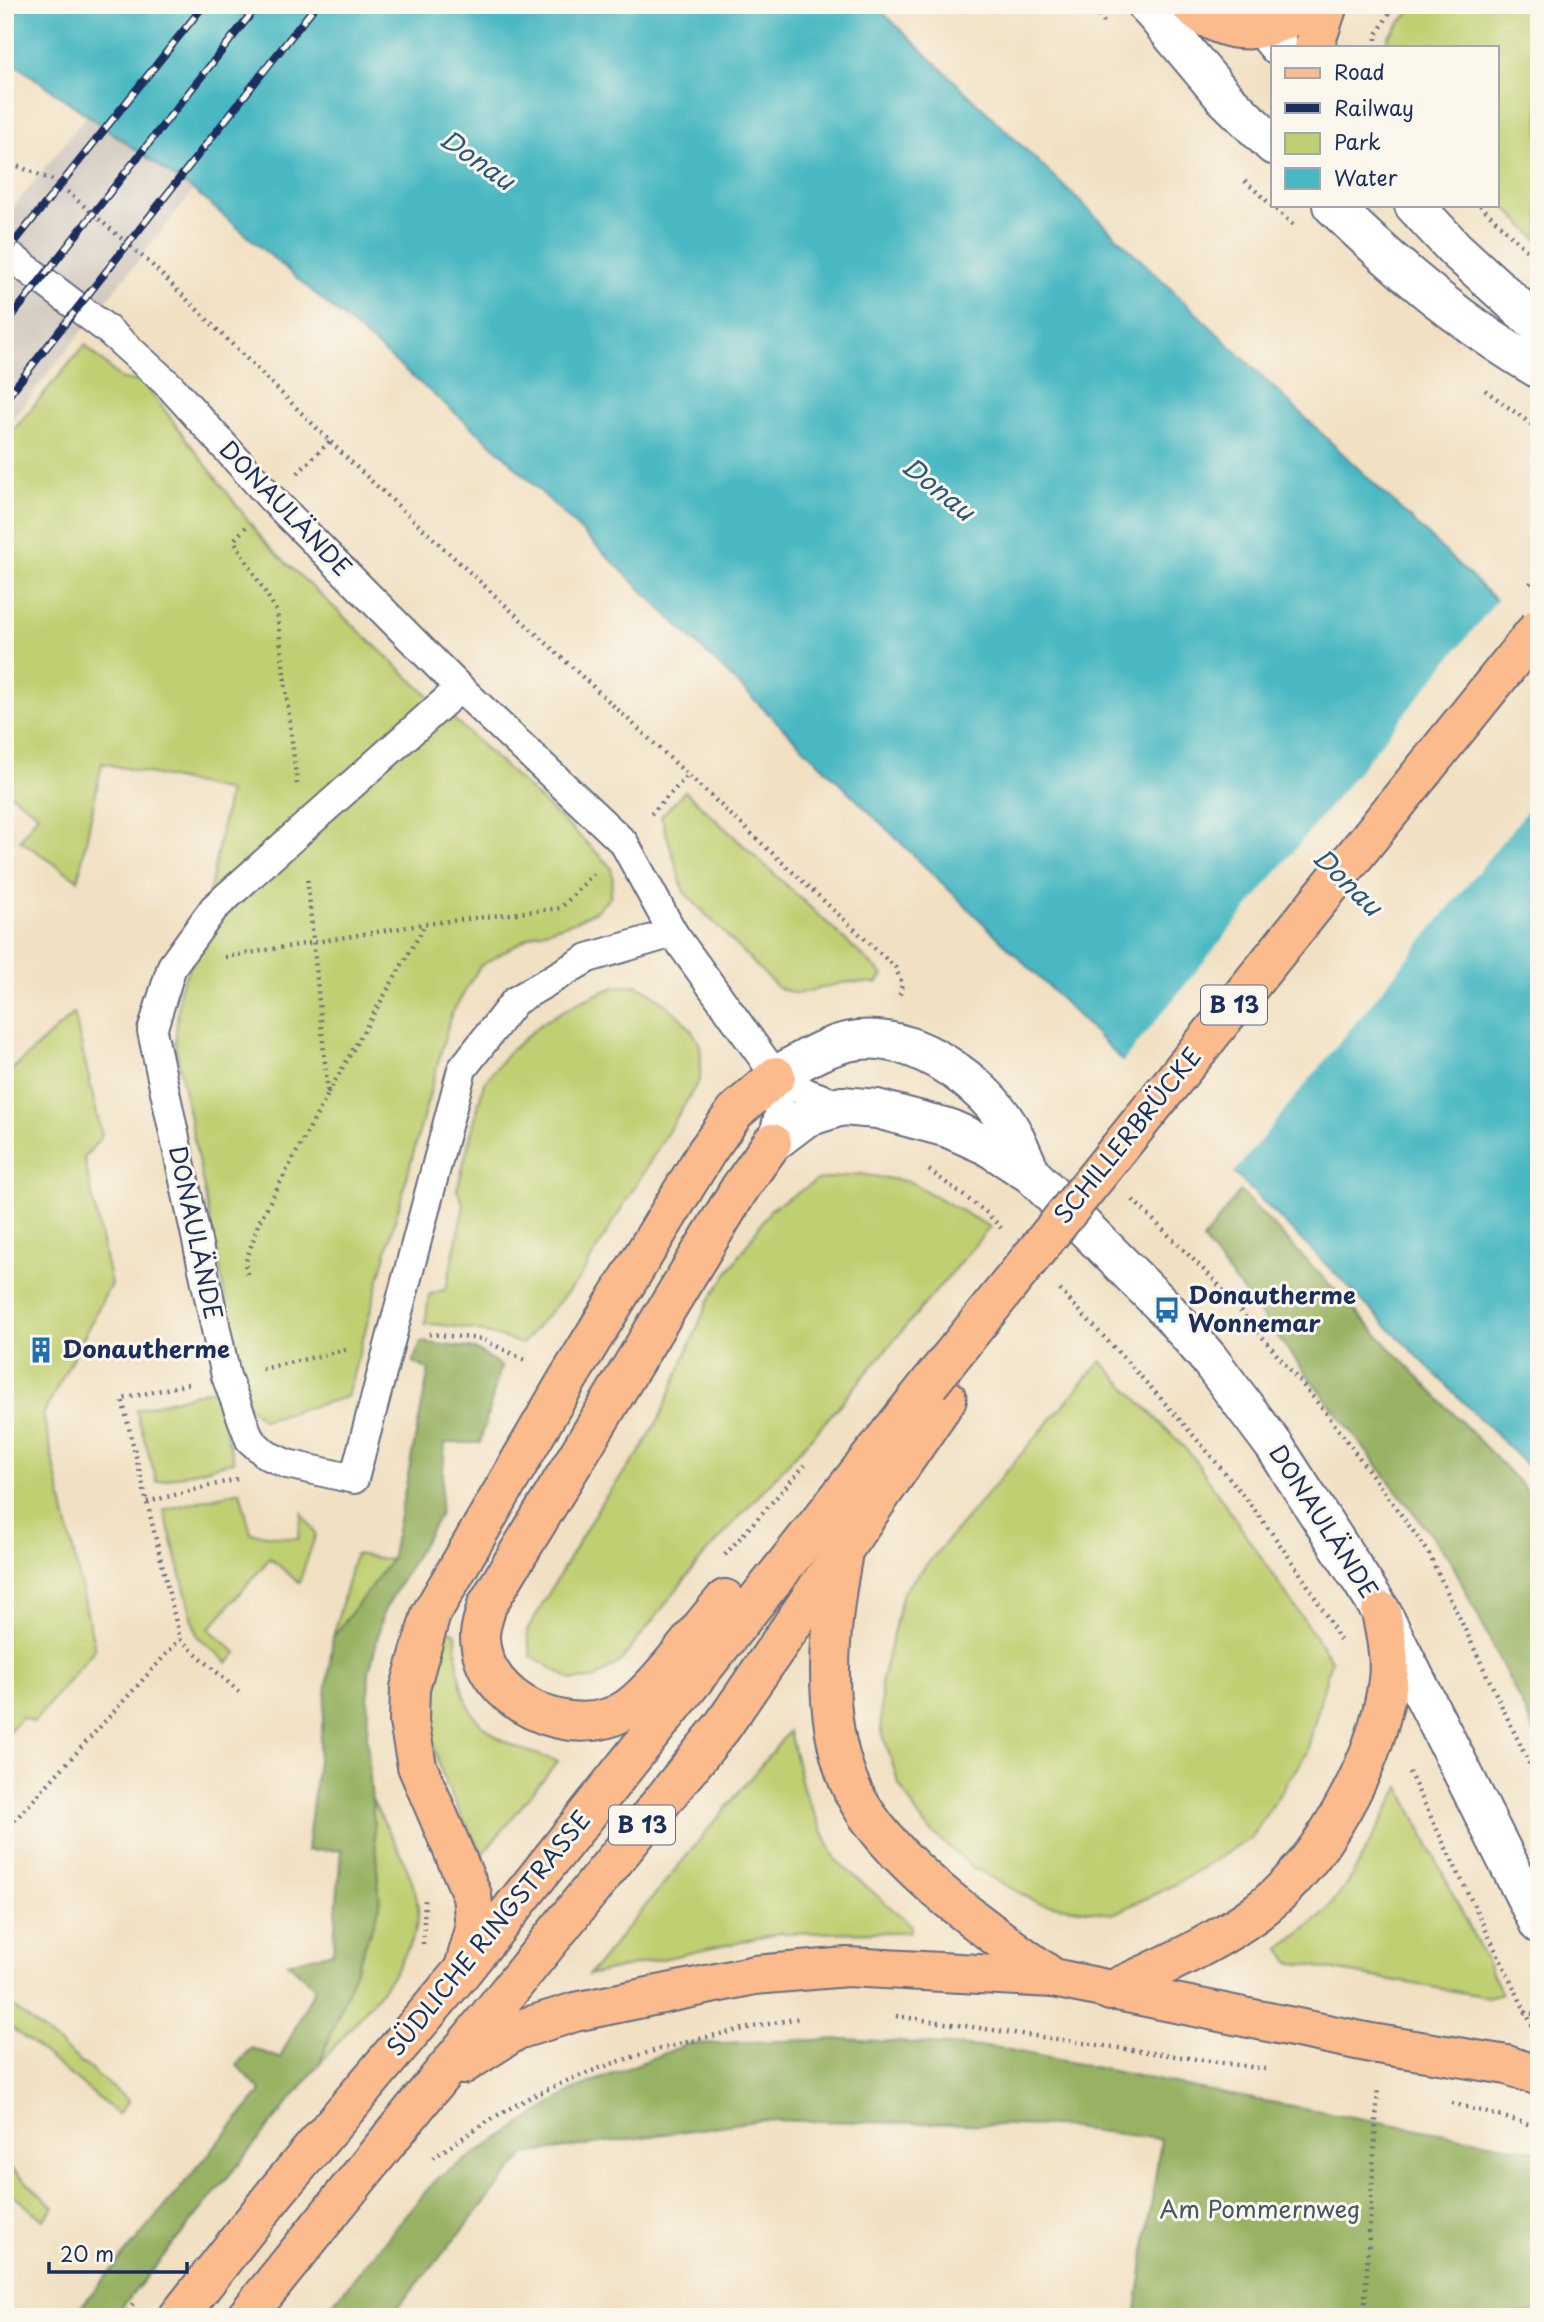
<svg xmlns="http://www.w3.org/2000/svg" width="1544" height="2322" font-family="'Playpen Sans',sans-serif">
	<style>
		.industrial { fill: #ccc2b9 }
		.green { fill: #c0cf71; stroke: #6e7f68; stroke-width: 2 }
		.forest { fill: #98b263; stroke: #5a7060; stroke-width: 2 }
		.water { fill: #4ab8c2; stroke: #327490; stroke-width: 2 }
		.pier { fill: #f1e0c2 }
		.lines { fill: none; stroke-linecap: round; stroke-linejoin: round }
		.service-casing { stroke: #666d81; stroke-width: 32 }
		.tertiary-casing { stroke: #666d81; stroke-width: 42 }
		.primary-casing { stroke: #666d81; stroke-width: 42 }
		.path { stroke: #666d81; stroke-width: 4.5; stroke-dasharray: 2 5; stroke-linecap: butt }
		.service { stroke: #fff; stroke-width: 28 }
		.tertiary { stroke: #fff; stroke-width: 38 }
		.primary { stroke: #fbbb8d; stroke-width: 38 }
		.rail-casing { stroke: #1b2f5e; stroke-width: 8 }
		.rail { stroke: #fbf7ec; stroke-width: 5; stroke-dasharray: 16; stroke-linecap: butt }
		.primary-bridge-casing { stroke: #666d81; stroke-width: 42; stroke-linecap: butt }
		.path-bridge { stroke: #666d81; stroke-width: 4.5; stroke-dasharray: 2 5; stroke-linecap: butt }
		.primary-bridge { stroke: #fbbb8d; stroke-width: 38 }
		.labels { text-anchor: middle; stroke-width: 6; stroke-linejoin: round; paint-order: stroke }
		.shield { fill: #fbf7ec; stroke: #5e6b89; stroke-width: 2 }
		.shield-label { font-size: 23px; font-weight: bold; fill: #1b2f5e }
		.street-label { font-size: 24px; fill: #1b2f5e; stroke: #fbf7ec }
		.poi-label { font-size: 24px; font-weight: bold; fill: #1b2f5e; stroke: #fbf7ec; text-anchor: start }
		.park-label { font-size: 24px; fill: #445763; stroke: #fbf7ec }
		.water-label { font-size: 26px; font-style: italic; fill: #29587c; stroke: #fbf7ec }
	</style>
	<rect width="100%" height="100%" fill="#fbf7ec"/>
	<filter id="ink" filterUnits="userSpaceOnUse"><feTurbulence type="fractalNoise" baseFrequency=".0143" numOctaves="2"/><feDisplacementMap in="SourceGraphic" scale="14" xChannelSelector="R" yChannelSelector="G"/><feConvolveMatrix kernelMatrix="1 2 1 2 8 2 1 2 1" color-interpolation-filters="sRGB"/></filter>
	<filter id="wash" filterUnits="userSpaceOnUse"><feTurbulence type="fractalNoise" baseFrequency=".00686" numOctaves="4" result="noise"/><feDisplacementMap in="SourceGraphic" scale="28" xChannelSelector="R" yChannelSelector="G"/><feGaussianBlur stdDeviation="1.57" result="paint"/><feColorMatrix in="noise" values="0 0 0 0 0 0 0 0 0 0 0 0 0 0 0 0 0 1.4 0 .05"/><feComposite in="paint" operator="in"/></filter>
	<g filter="url(#wash)">
		<rect width="100%" height="100%" fill="#f1e0c2"/>
		<path class="industrial" d="M174,5H341L5,428V218Z"/>
		<g class="green">
			<path d="M1415,5H1539V241L1497,199V47H1387L1388,37Z"/>
			<path d="M85,345L121,379L143,382L267,545L591,847L611,867L613,878L610,897L596,911L574,922L535,934L480,966L451,1015L347,1397L263,1420L247,1405L175,1044L180,987L198,950L229,791L102,763L78,880L20,840L38,814L5,790V440Z"/>
			<path d="M685,791L883,975L877,983L846,982L797,994L778,988L684,892L661,816Z"/>
			<path d="M637,985C655,993 694,1025 700,1046C702,1055 700,1069 700,1079L579,1279L522,1344C489,1332 460,1325 425,1324L429,1295L446,1289L464,1205L457,1190L484,1083L508,1053L542,1023L579,1002L614,987Z"/>
			<path d="M74,1013L102,1136L84,1158L111,1284L43,1415L95,1649L34,1722L22,1717L5,1735V1076Z"/>
			<path d="M860,1174L910,1182L990,1227L825,1422L696,1565L621,1661L594,1679L572,1680L531,1656L527,1631L601,1503L638,1455L660,1417L708,1302L771,1209L818,1180Z"/>
			<path d="M1101,1361L1193,1457L1331,1660L1307,1752L1251,1838L1174,1885L1113,1914L1038,1903L972,1867L924,1825L899,1784L881,1728V1684L903,1592Z"/>
			<path d="M214,1389L234,1461L157,1482L136,1410Z"/>
			<path d="M240,1491L251,1533L298,1539L302,1513L316,1534L299,1583L270,1558L209,1629L237,1653L228,1663L197,1636L164,1510Z"/>
			<path d="M355,1554L391,1560L333,1637Z"/>
			<path d="M444,1628L456,1633C457,1717 478,1738 558,1761L483,1854C451,1799 425,1753 429,1686C430,1668 439,1647 444,1628Z"/>
			<path d="M789,1731L804,1792L836,1860L911,1925L909,1932L781,1933L589,1975Z"/>
			<path d="M1400,1787L1502,1993L1488,1997L1289,1962L1280,1949L1324,1914L1348,1883Z"/>
			<path d="M372,1799C388,1832 414,1870 418,1908C423,1954 347,2030 319,2065L380,1906Z"/>
			<path d="M5,2000L129,2101L118,2114L5,2022Z"/>
			<path d="M5,2163L54,2207L43,2220L5,2188Z"/>
		</g>
		<g class="forest">
			<path d="M1240,1191L1539,1503V1740L1451,1561L1203,1240Z"/>
			<path d="M421,1342L475,1349L501,1366L480,1443H445L440,1514L384,1611L369,1673L367,1738L380,1906L319,2065L114,2317H72L261,2092L237,2065L251,2048L280,2058L315,1988L288,1963L333,1952L341,1850L307,1851L333,1637L391,1560L429,1370L413,1362Z"/>
			<path d="M844,2039L1000,2048L1215,2092L1539,2151V2312L1486,2317H1135L1161,2139L1056,2126L762,2120L525,2154L390,2317H322L436,2179L575,2089L688,2044Z"/>
		</g>
		<path class="water" d="M5,5H875L1539,642V1478L1058,996L494,446L197,193L5,57Z"/>
		<path class="pier" d="M1498,599L1539,638V796L1232,1175L1121,1064Z"/>
	</g>
	<g filter="url(#ink)">
		<g class="lines">
			<g class="service-casing">
				<g id="service">
					<path d="M5,252L108,330L170,386L272,499L460,688L624,843L673,933"/>
					<path d="M460,688L214,908L172,966L152,1031L226,1376L250,1440L267,1455L287,1464L354,1479L462,1069L515,1001L588,958L673,933L776,1076L807,1093L842,1106"/>
					<path d="M772,1143L780,1110L776,1076"/>
				</g>
			</g>
			<g class="tertiary-casing">
				<g id="tertiary">
					<path d="M1147,5L1224,97L1273,145"/>
					<path d="M1244,5L1279,47"/>
					<path d="M1332,205C1394,266 1463,325 1539,369"/>
					<path d="M1414,205L1455,249L1539,326"/>
					<path d="M776,1076C801,1061 829,1043 859,1040C917,1035 984,1082 1011,1130C1019,1144 1025,1160 1031,1174"/>
					<path d="M772,1143L805,1118L842,1106L877,1109L948,1128L986,1145L1031,1174L1167,1310L1209,1359L1275,1447L1381,1611L1539,1924"/>
				</g>
			</g>
			<g class="primary-casing">
				<g id="primary">
					<path d="M1190,5C1232,43 1268,32 1313,5"/>
					<path d="M1314,47L1328,5"/>
					<path d="M842,1558C829,1630 821,1710 848,1780C878,1857 988,1930 1053,1978"/>
					<path d="M725,1599C700,1627 654,1692 625,1710C574,1743 480,1702 480,1636C480,1626 485,1614 487,1605L740,1188L772,1143"/>
					<path d="M465,1964L475,1929L472,1895L417,1766L409,1722L410,1688L431,1614L566,1382L707,1151L735,1112L776,1076"/>
					<path d="M1110,1991C1160,1967 1211,1946 1256,1913C1321,1864 1378,1761 1388,1680C1391,1657 1385,1634 1381,1611"/>
					<path d="M462,2065L517,2030L575,2012L755,1975L847,1967L1053,1978L1371,2043L1507,2065L1539,2076"/>
					<path d="M178,2317L276,2192L464,1969L929,1384"/>
					<path d="M246,2317L722,1727L947,1399"/>
				</g>
			</g>
			<g class="path">
				<path d="M1089,5L1107,26"/>
				<path d="M1376,47V36L1394,5"/>
				<path d="M5,161L55,181L152,265L351,462L895,967L902,983L899,999"/>
				<path d="M1245,181L1293,225"/>
				<path d="M1480,205L1530,254"/>
				<path d="M1485,390L1539,430"/>
				<path d="M298,473L330,441"/>
				<path d="M246,527L234,540L277,612L297,784"/>
				<path d="M651,814L689,774"/>
				<path d="M225,957L425,924L561,908L596,871"/>
				<path d="M328,1093L425,925"/>
				<path d="M929,1170L987,1213L1001,1228"/>
				<path d="M1133,1200L1216,1282L1327,1414L1427,1550L1539,1784"/>
				<path d="M247,1274L245,1264L259,1222L328,1094L307,876"/>
				<path d="M1060,1290C1161,1398 1269,1509 1340,1640"/>
				<path d="M429,1334L482,1339L527,1361"/>
				<path d="M262,1369L349,1349"/>
				<path d="M188,1384L122,1399L180,1639L239,1692"/>
				<path d="M147,1502L237,1479"/>
				<path d="M725,1555L805,1465"/>
				<path d="M1409,1772L1534,2029"/>
				<path d="M5,1831L180,1639"/>
				<path d="M423,1944L425,1900"/>
				<path d="M1524,2012L1539,2015"/>
				<path d="M896,2016L1265,2069"/>
				<path d="M1452,2103L1539,2127"/>
				<path d="M433,2158C460,2140 486,2121 514,2106C603,2058 703,2036 800,2018"/>
				<path d="M123,2317L136,2301"/>
				<path d="M1364,2317L1378,2087"/>
			</g>
			<use href="#service" class="service"/>
			<use href="#tertiary" class="tertiary"/>
			<use href="#primary" class="primary"/>
			<g class="rail-casing">
				<g id="rail">
					<path d="M5,254L204,5"/>
					<path d="M5,325L258,5"/>
					<path d="M5,400L316,5"/>
				</g>
			</g>
			<use href="#rail" class="rail"/>
			<g class="primary-bridge-casing">
				<path id="primary-bridge" d="M929,1384L1539,627"/>
			</g>
			<path class="path-bridge" d="M1530,584L1539,573"/>
			<use href="#primary-bridge" class="primary-bridge"/>
		</g>
	</g>
	<defs>
		<g id="bus-bare" transform="scale(2.1)"><path d="M-5-6H5V4H4V6H2V4H-2V6H-4V4H-5ZM-3.5-4V0h7V-4ZM-3.5 1.2v1.5H-2V1.2ZM2 1.2v1.5H3.5V1.2Z" fill="#1f6fb2" stroke="#fbf7ec" stroke-width="2.5" paint-order="stroke"/></g>
		<g id="building-bare" transform="scale(2.1)"><path d="M-4-6H4V6H1V3H-1V6H-4ZM-2.5-4.3h1.7v1.8h-1.7ZM.8-4.3h1.7v1.8H.8ZM-2.5-1h1.7V.8h-1.7ZM.8-1h1.7V.8H.8Z" fill="#1f6fb2" stroke="#fbf7ec" stroke-width="2.5" paint-order="stroke"/></g>
	</defs>
	<g fill-rule="evenodd">
		<use href="#bus-bare" x="1167" y="1310"/>
		<use href="#building-bare" x="41" y="1350"/>
	</g>
	<g class="labels">
		<g class="shield">
			<rect x="1201" y="985.5" width="66" height="39" rx="5"/>
			<rect x="609" y="1805.5" width="66" height="39" rx="5"/>
		</g>
		<g class="shield-label">
			<text x="1234" y="1013">B 13</text>
			<text x="642" y="1833">B 13</text>
		</g>
		<g class="street-label">
			<text transform="translate(285 509) rotate(46)" y="8">DONAULÄNDE</text>
			<text transform="translate(1128 1136) rotate(-51)" y="8">SCHILLERBRÜCKE</text>
			<text transform="translate(195 1233) rotate(78)" y="8">DONAULÄNDE</text>
			<text transform="translate(1323 1522) rotate(57)" y="8">DONAULÄNDE</text>
			<text transform="translate(489 1934) rotate(-51)" y="8">SÜDLICHE RINGSTRASSE</text>
		</g>
		<g class="poi-label">
			<text x="1188" y="1304">Donautherme<tspan x="1188" dy="28">Wonnemar</tspan></text>
			<text x="62" y="1358">Donautherme</text>
		</g>
		<g class="park-label">
			<text x="1260" y="2218">Am Pommernweg</text>
		</g>
		<g class="water-label">
			<text transform="translate(477 160) rotate(35)" y="9">Donau</text>
			<text transform="translate(938 489) rotate(39)" y="9">Donau</text>
			<text transform="translate(1347 882) rotate(44)" y="9">Donau</text>
		</g>
	</g>
	<rect width="1544" height="2322" fill="none" stroke="#fbf7ec" stroke-width="28"/>
	<rect x="1271" y="46" width="228" height="161" fill="#fbf7ec" stroke="#a1a7b3" stroke-width="2"/>
	<rect x="1285" y="68" width="35" height="10" fill="#fbbb8d" stroke="#a1a7b3" stroke-width="2"/>
	<text x="1334" y="80" font-size="21" fill="#1b2f5e">Road</text>
	<rect x="1285" y="103" width="35" height="10" fill="#1b2f5e" stroke="#a1a7b3" stroke-width="2"/>
	<text x="1334" y="116" font-size="21" fill="#1b2f5e">Railway</text>
	<rect x="1285" y="133" width="35" height="21" fill="#c0cf71" stroke="#a1a7b3" stroke-width="2"/>
	<text x="1334" y="150" font-size="21" fill="#1b2f5e">Park</text>
	<rect x="1285" y="168" width="35" height="21" fill="#4ab8c2" stroke="#a1a7b3" stroke-width="2"/>
	<text x="1334" y="186" font-size="21" fill="#1b2f5e">Water</text>
	<path d="M49 2262v10h138v-10" fill="none" stroke="#1b2f5e" stroke-width="3.5"/>
	<text x="60" y="2262" font-size="21" fill="#1b2f5e" stroke="#fbf7ec" stroke-width="5" paint-order="stroke">20 m</text>
</svg>
